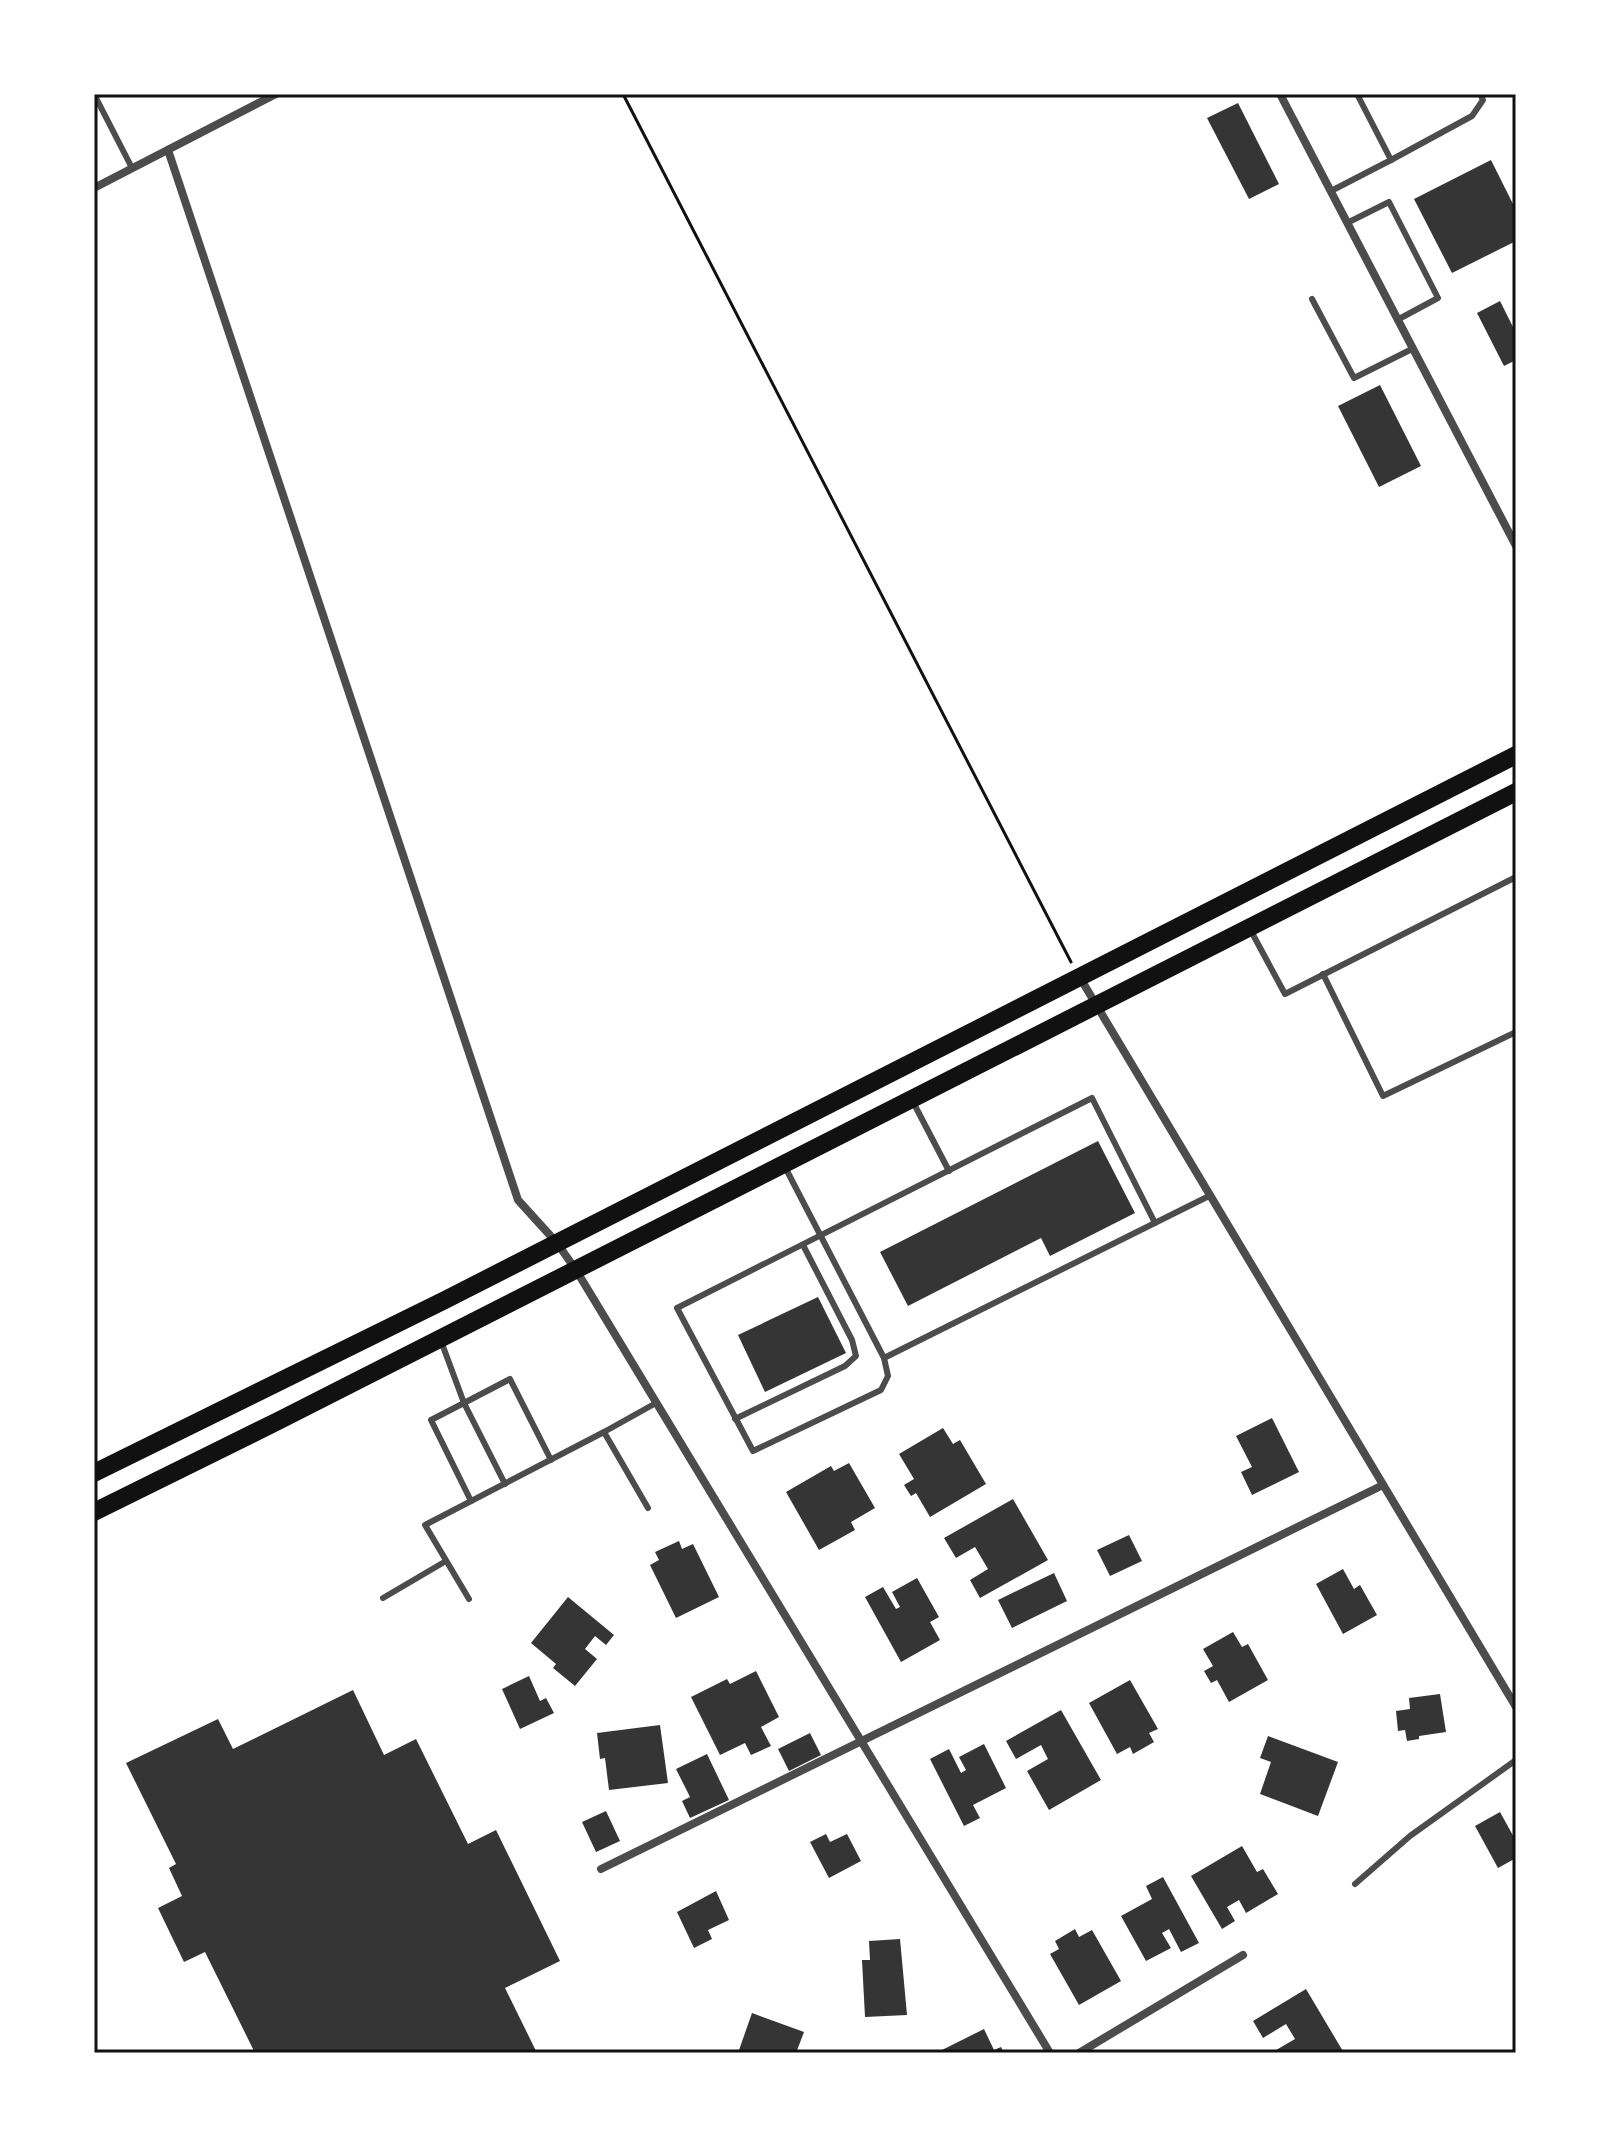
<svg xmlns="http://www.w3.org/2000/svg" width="1610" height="2147" font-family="Ubuntu,sans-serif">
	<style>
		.building { fill: #353535 }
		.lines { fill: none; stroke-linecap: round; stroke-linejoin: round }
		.path { stroke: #111; stroke-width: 3 }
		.service { stroke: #4c4c4c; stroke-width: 6 }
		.minor { stroke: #4c4c4c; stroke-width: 8 }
		.primary { stroke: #111; stroke-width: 18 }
		.neatline { fill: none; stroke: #111; stroke-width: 3 }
	</style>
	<rect width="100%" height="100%" fill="#fff"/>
	<g class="building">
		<path d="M1238,103L1279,184L1249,199L1207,118Z"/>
		<path d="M1491,160L1516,210V241L1452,273L1414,199Z"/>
		<path d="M1500,301L1516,333V360L1504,366L1477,313Z"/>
		<path d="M1380,385L1421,466L1379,487L1338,406Z"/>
		<path d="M1098,1141L1135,1213L1050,1256L1041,1238L908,1306L880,1252Z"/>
		<path d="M818,1297L846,1353L765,1392L738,1335Z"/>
		<path d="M1272,1418L1299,1472L1252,1495L1241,1472L1252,1467L1236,1436Z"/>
		<path d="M943,1428L953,1444L960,1440L986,1484L930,1517L916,1493L911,1496L904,1485L914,1479L899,1454Z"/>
		<path d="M849,1463L875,1508L851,1522L855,1530L819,1550L786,1492L831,1466L834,1471Z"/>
		<path d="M1013,1499L1048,1560L980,1598L970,1580L988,1569L975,1547L956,1558L944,1538Z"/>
		<path d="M1129,1535L1142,1561L1110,1576L1097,1550Z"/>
		<path d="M679,1541L682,1549L693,1544L719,1597L676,1618L650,1565L659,1560L655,1552Z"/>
		<path d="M1343,1569L1354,1589L1360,1585L1377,1615L1343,1634L1316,1584Z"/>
		<path d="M1054,1573L1067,1601L1012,1628L998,1600Z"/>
		<path d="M917,1578L939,1617L930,1622L940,1640L901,1662L865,1597L883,1587L896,1609L900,1607L892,1592Z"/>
		<path d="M568,1597L614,1635L606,1645L595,1636L585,1649L597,1659L575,1686L553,1668L556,1664L531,1643Z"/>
		<path d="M1233,1632L1242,1647L1248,1644L1268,1680L1229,1702L1217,1680L1211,1683L1204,1671L1213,1666L1203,1649Z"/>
		<path d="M756,1671L779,1717L761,1727L771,1746L751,1755L745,1743L720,1755L691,1697L727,1679L730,1684Z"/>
		<path d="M529,1676L540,1701L546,1698L554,1713L520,1729L502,1689Z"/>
		<path d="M1130,1680L1158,1729L1149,1733L1154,1742L1133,1754L1130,1747L1117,1754L1089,1703Z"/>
		<path d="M353,1690L384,1755L416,1739L468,1844L496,1830L560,1961L505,1988L537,2053H255L205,1952L184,1962L158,1908L182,1896L169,1868L176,1864L126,1763L218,1719L233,1749Z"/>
		<path d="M1440,1694L1446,1732L1419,1736V1739L1407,1741L1405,1730L1398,1731L1396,1711L1410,1709L1409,1698Z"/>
		<path d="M1061,1710L1101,1780L1049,1810L1027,1771L1048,1759L1041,1745L1016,1759L1006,1741Z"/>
		<path d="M660,1725L668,1783L609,1790L605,1758L600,1759L597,1733Z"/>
		<path d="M810,1733L821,1755L789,1771L778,1749Z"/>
		<path d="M1268,1736L1338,1762L1318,1816L1260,1794L1271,1762L1260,1758Z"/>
		<path d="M984,1744L1006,1788L973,1805L980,1818L964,1826L930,1759L949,1749L961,1773L966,1770L959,1757Z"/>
		<path d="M707,1754L729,1800L690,1818L682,1801L690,1797L676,1769Z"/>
		<path d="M606,1811L620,1841L596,1852L582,1822Z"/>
		<path d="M1500,1812L1516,1841V1858L1498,1868L1475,1826Z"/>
		<path d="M826,1834L830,1842L847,1834L861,1861L829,1878L810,1842Z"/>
		<path d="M1242,1846L1257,1872L1263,1869L1278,1894L1246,1913L1239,1900L1227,1907L1235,1921L1222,1929L1191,1876Z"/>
		<path d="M1163,1877L1199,1943L1181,1952L1169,1929L1162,1933L1171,1948L1146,1961L1121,1916L1152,1899L1146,1886Z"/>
		<path d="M716,1891L729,1920L708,1930L712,1939L694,1948L677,1912Z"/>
		<path d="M1075,1929L1079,1937L1092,1930L1121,1981L1079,2005L1050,1954L1059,1949L1055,1941Z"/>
		<path d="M900,1939L907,2015L865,2017L862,1960H870L869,1941Z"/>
		<path d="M1306,1989L1344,2053H1271L1295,2039L1286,2024L1263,2038L1253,2021Z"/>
		<path d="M752,2013L804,2032L796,2053H738Z"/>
		<path d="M984,2029L994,2050L1001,2047L1004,2053H936Z"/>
	</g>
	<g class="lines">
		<path class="path" d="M623,94L1071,962"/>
		<g class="service">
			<path d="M94,94L132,168"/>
			<path d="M1391,160L1472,116L1483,100L1480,94"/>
			<path d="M1331,191L1391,160L1357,94"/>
			<path d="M1347,223L1389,202L1438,298L1397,320"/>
			<path d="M1312,299L1354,378L1412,349"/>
			<path d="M1251,931L1285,994L1516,877"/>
			<path d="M1323,974L1383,1096L1516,1032"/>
			<path d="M912,1100L949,1171"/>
			<path d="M785,1167L884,1358L1209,1196"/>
			<path d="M441,1341L464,1403L510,1379L551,1460"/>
			<path d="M884,1358L888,1376L881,1390L753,1451L677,1308L1092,1098L1155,1223"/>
			<path d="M735,1419L845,1366L856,1356L852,1340L803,1245"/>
			<path d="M471,1501L431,1420L464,1403L505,1484"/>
			<path d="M648,1508L604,1432L656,1403"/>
			<path d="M383,1598L446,1561"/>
			<path d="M469,1599L425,1525L604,1432"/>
			<path d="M1355,1884L1410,1836L1516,1760"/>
		</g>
		<g class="minor">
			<path d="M1280,94L1516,546"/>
			<path d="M168,150L518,1200L557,1243L576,1270L1050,2053"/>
			<path d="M94,188L276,94"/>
			<path d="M1079,976L1516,1707"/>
			<path d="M601,1869L1383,1485"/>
			<path d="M1079,2053L1243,1955"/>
		</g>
		<g class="primary">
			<path d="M94,1473L445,1300L1516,755"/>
			<path d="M94,1512L278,1421L1516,792"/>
		</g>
	</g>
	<rect width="1610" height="2147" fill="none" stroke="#ffffff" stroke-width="192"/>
	<rect x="96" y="96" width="1418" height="1955" class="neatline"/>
</svg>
